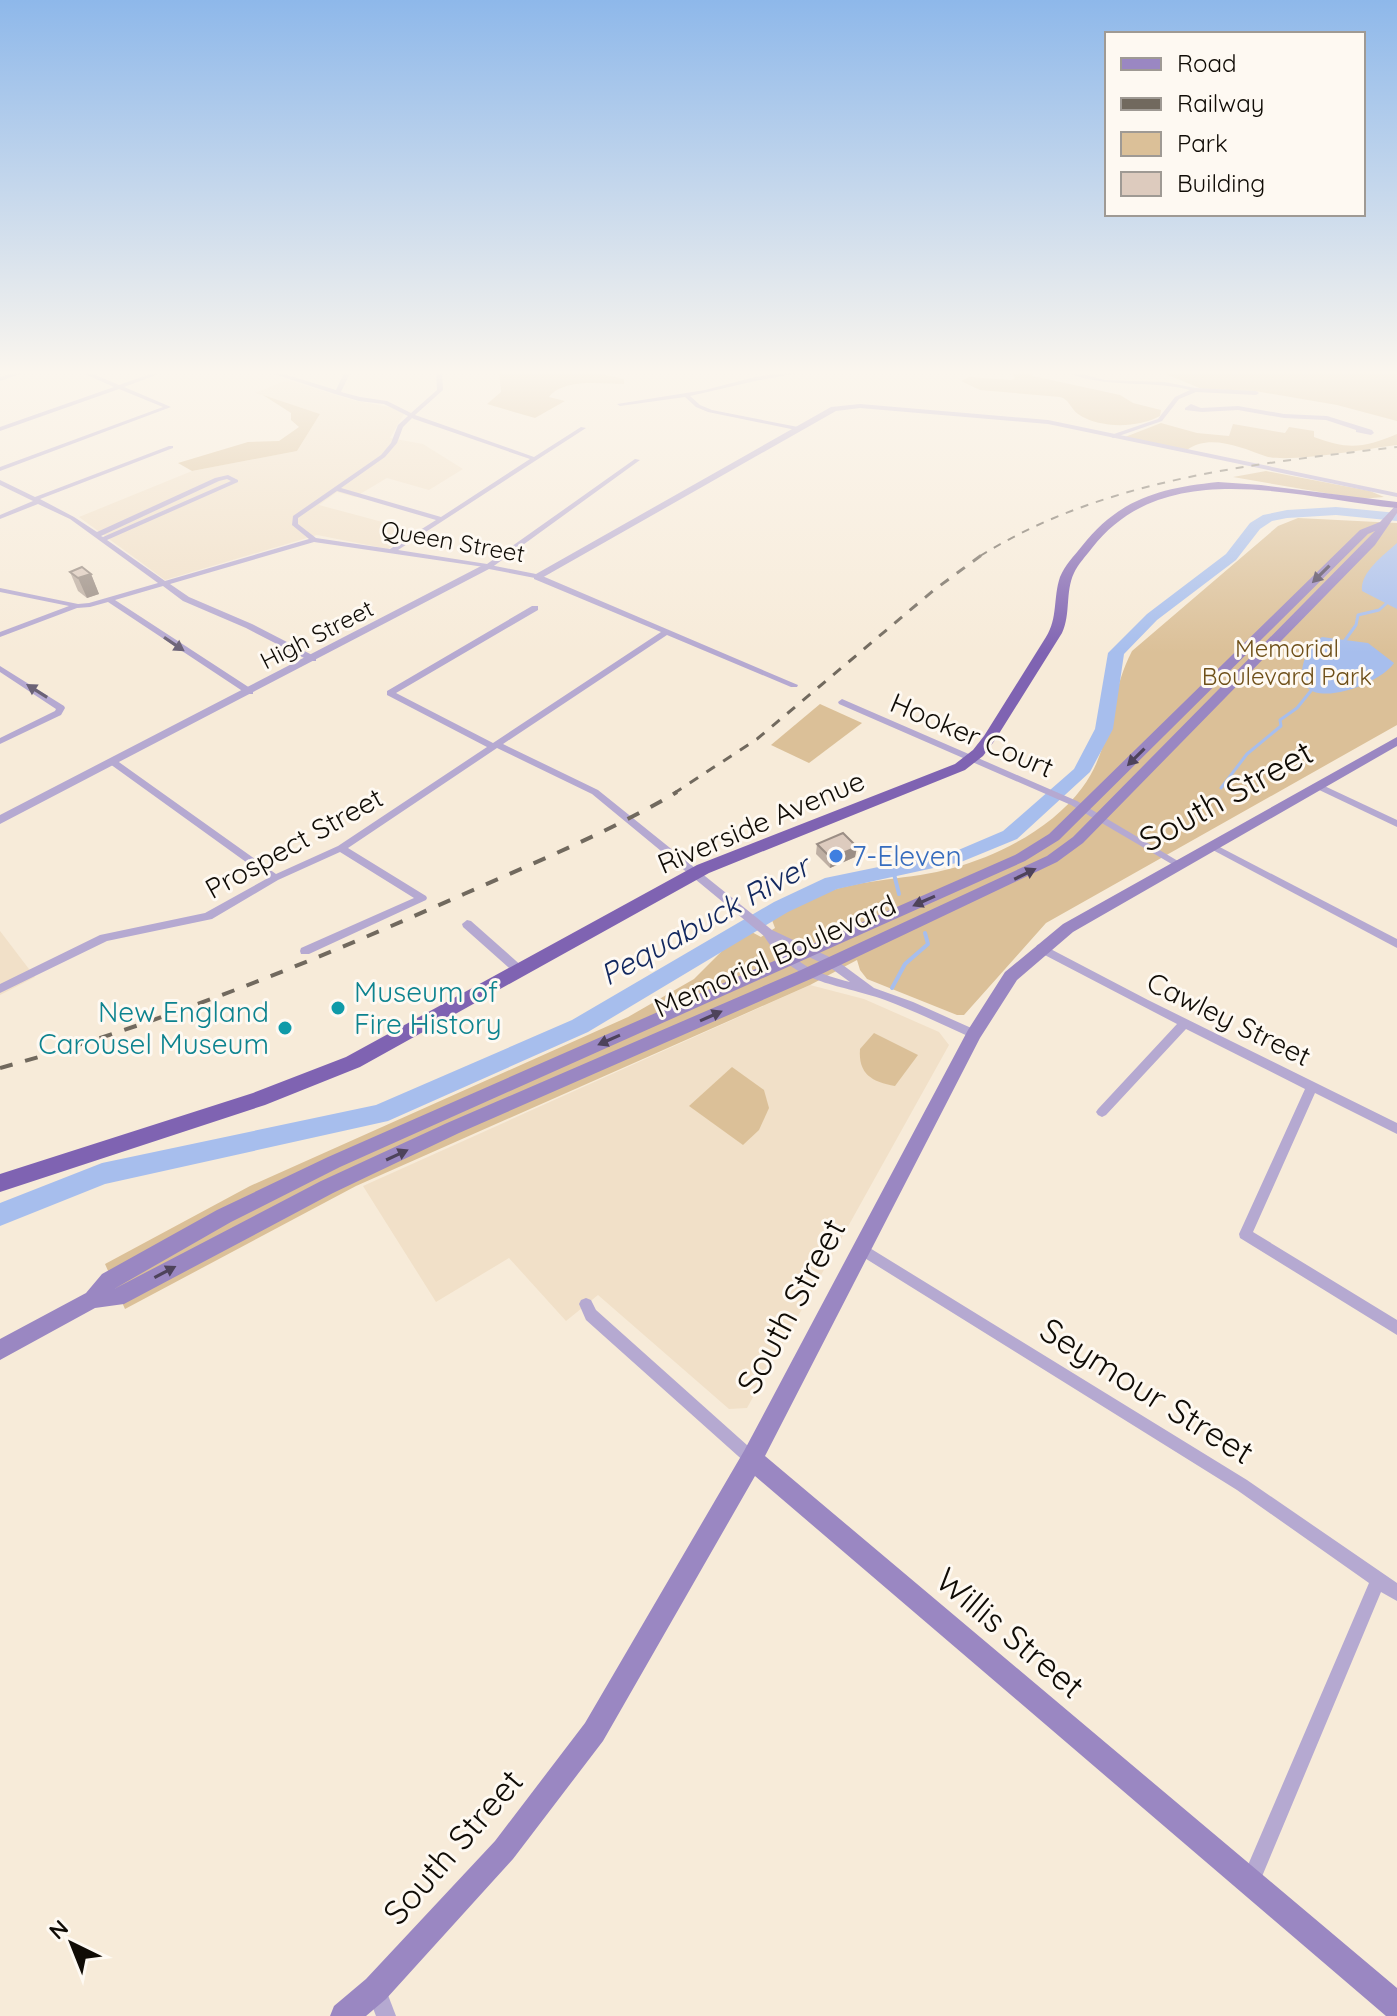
<svg xmlns="http://www.w3.org/2000/svg" width="1397" height="2016" font-family="Quicksand,sans-serif">
	<style>
		.built { fill: #f1e0c8 }
		.green { fill: #dbc098 }
		.water { fill: #a7beed }
		.lines { fill: none; stroke-linecap: round; stroke-linejoin: round }
		.stream-far1 { stroke: #a7beed; stroke-width: 3 }
		.stream { stroke: #a7beed; stroke-width: 4 }
		.river { fill: #a7beed; fill-rule: evenodd }
		.minor { fill: #b5a9d1; fill-rule: evenodd }
		.tertiary { fill: #b5a9d1; fill-rule: evenodd }
		.secondary { fill: #9a87c2; fill-rule: evenodd }
		.trunk { fill: #7f63b2; fill-rule: evenodd }
		.rail-far2 { stroke: #71695e; stroke-width: 2; stroke-dasharray: 8 8; stroke-linecap: butt }
		.rail-far1 { stroke: #71695e; stroke-width: 3; stroke-dasharray: 10 10; stroke-linecap: butt }
		.rail { stroke: #71695e; stroke-width: 4; stroke-dasharray: 13 13; stroke-linecap: butt }
		.wall { fill: #beafa3 }
		.shaded-wall { fill: #9b8e85 }
		.building { fill: #ddcbbe; stroke: #9b8e85; stroke-width: 2 }
		.oneway { fill: #4e435b }
		.oneway2 { fill: #6b6276 }
		.shop-dot { fill: #3f7fe0; stroke: #fef9f2; stroke-width: 3 }
		.culture-dot { fill: #0f9aa8; stroke: #fef9f2; stroke-width: 3 }
		.labels { text-anchor: middle; stroke-width: 6; stroke-linejoin: round; paint-order: stroke }
		.far-street-label { font-size: 24px; fill: #100c06; stroke: #fef9f2 }
		.far-park-label { font-size: 24px; fill: #6e4f18; stroke: #fef9f2 }
		.street-label { font-size: 28px; fill: #100c06; stroke: #fef9f2 }
		.shop-label { font-size: 28px; fill: #366cbe; stroke: #fef9f2; text-anchor: start }
		.culture-label { font-size: 28px; fill: #0d838f; stroke: #fef9f2; text-anchor: start }
		.water-label { font-size: 30px; font-style: italic; fill: #132960; stroke: #fef9f2 }
		.near-street-label { font-size: 34px; fill: #100c06; stroke: #fef9f2 }
	</style>
	<rect width="100%" height="100%" fill="#f7ebd9"/>
	<g class="built">
		<path d="M287,380L352,400L394,408L404,414L390,438L423,444L463,469L429,490L387,478L355,497L337,492L319,505L416,531L388,549L317,535L165,580L79,517L192,471L297,451L320,414L255,393Z"/>
		<path d="M0,931L35,977L0,995Z"/>
		<path d="M810,985L864,999L939,1032L949,1045L747,1408L729,1409L598,1295L566,1321L509,1258L436,1302L363,1186Z"/>
	</g>
	<g class="green">
		<path d="M499,371H587L624,379V384C601,384 564,378 549,397L565,401L535,418L487,404L501,392Z"/>
		<path d="M1011,371H1025L1033,376L1120,395L1133,403L1161,410L1160,416C1138,428 1100,429 1078,414C1070,408 1070,400 1060,397L980,390L961,381L969,377L1011,380L1015,378Z"/>
		<path d="M1109,371H1397V421L1337,405L1255,391L1202,389L1163,373Z"/>
		<path d="M263,395L320,414L297,451L192,471L178,463L248,442L279,441L299,427L291,420V413Z"/>
		<path d="M1161,423L1197,433L1229,436L1233,424L1285,433L1289,427L1314,431V437C1348,450 1364,448 1397,434V445C1372,448 1285,464 1265,456C1243,448 1209,433 1187,450L1125,437Z"/>
		<path d="M1266,471L1370,491L1384,497L1360,499L1233,477Z"/>
		<path d="M1298,518L1397,523V725L1046,923L964,1015H957L867,979L860,970L857,960L810,985L356,1186L125,1309L105,1264L250,1186L628,1017L694,979L729,944L750,931L761,937L775,928L772,920C788,911 804,900 821,894C863,878 910,880 953,868C1000,855 1052,828 1082,788C1113,747 1109,694 1132,651L1278,526Z"/>
		<path d="M820,704L862,723L809,763L771,745Z"/>
		<path d="M874,1033L918,1055L895,1086C872,1082 858,1074 860,1049Z"/>
		<path d="M732,1067L764,1090L769,1108L759,1130L743,1145L689,1106Z"/>
	</g>
	<g class="water">
		<path d="M1397,543V609L1362,591C1360,572 1384,555 1397,543Z"/>
		<path d="M1322,637L1368,643L1394,663C1377,688 1287,718 1304,661C1308,650 1312,643 1322,637Z"/>
	</g>
	<g class="lines">
		<g class="stream-far1">
			<path d="M1343,643L1356,625L1358,615L1379,610L1388,602"/>
			<path d="M1221,788L1247,754L1281,726L1280,720L1297,708L1314,687"/>
		</g>
		<g class="stream">
			<path d="M893,870L899,894"/>
			<path d="M892,988L905,964L928,944L925,933"/>
		</g>
		<path class="river" d="M1336,507L1397,513V521L1336,515L1287,518L1272,521L1260,529L1236,560L1157,620L1124,654L1113,729L1090,772L1017,839L961,862L837,889L788,912L588,1032L388,1121L105,1184L0,1226V1203L102,1163L376,1105L572,1020L774,902L825,878L956,851L1003,831L1074,769L1095,729L1108,653L1147,614L1226,554L1250,523L1263,515L1287,510Z"/>
		<g class="minor">
			<path d="M78,371H86L119,385L159,371H167L124,387L171,407L0,471V467L163,407L119,389L0,431V427L114,387Z"/>
			<path d="M265,371H274L336,390L345,371H351L341,392L360,397L387,401L411,413L437,390L436,371H442L443,390L415,415L534,457L581,427L586,428L398,550L487,564L635,459L640,460L491,568L314,542L170,584L189,597L252,624L316,657V661H310L246,628L183,601L163,586L115,600L253,690V694H247L108,602L90,607L77,608L0,637V632L69,606L0,592V588L78,604L89,603L158,583L70,519L38,504L0,519V515L33,501L0,485V480L35,497L169,446H173V448L40,499L74,517L97,532L215,478L228,475L238,480V482L107,540L165,581L309,539L292,525L293,516L381,455L391,443L398,425L408,416L384,404L359,401L335,394ZM412,418L414,419L530,459L441,517L341,488L385,457L397,443L403,427ZM227,479L231,481L103,537L101,536L219,481ZM337,491L436,520L390,549L316,538L298,524V518Z"/>
			<path d="M797,371H810L755,381L690,396L700,405L712,410L798,427V429L796,430L708,412L696,407L685,397L620,406L617,404L705,390L755,377Z"/>
			<path d="M901,371H933L930,373H904Z"/>
			<path d="M1075,372L1105,380L1165,382L1195,388L1256,391L1259,393L1256,395L1196,392L1179,399L1162,421L1113,438L1110,436L1111,435L1158,419L1175,397L1190,390C1151,380 1112,388 1073,375Z"/>
			<path d="M1191,404L1201,408L1238,406L1284,414L1327,416L1372,430L1374,433L1371,435L1356,432V430L1326,420L1284,418L1238,410L1202,412L1185,410V408Z"/>
			<path d="M534,575H540L798,685L797,687H791L667,635L503,744L598,790L772,930L836,960L874,988L913,1002L978,1031L980,1034L978,1037H970C942,1024 914,1011 885,1000C835,982 795,986 764,936L592,794L497,748L348,848L426,896L427,898L426,900L309,954H301L300,951L301,948L414,898L340,852L278,880L212,919L107,941L0,993V984L100,935L205,913L268,878L110,764V760H116L276,874L338,846L487,747L387,695V691L532,606H538V610L396,693L493,743L661,632L534,579ZM779,943L828,966L850,982C822,975 798,966 779,943Z"/>
			<path d="M0,666L64,706L65,708L61,715L0,744V738L55,711L56,709L0,672Z"/>
			<path d="M842,699L1077,801L1183,864L1178,867L1175,866L1071,805L839,704L838,702Z"/>
			<path d="M1318,783L1397,820V827L1315,788L1313,786Z"/>
			<path d="M1212,843L1397,939V948L1209,848L1207,846Z"/>
			<path d="M467,920L471,921L524,968L525,971L524,974H516L463,927L462,924Z"/>
			<path d="M1041,944L1148,1000L1397,1123V1134L1315,1093L1253,1232L1397,1320V1335L1240,1238L1239,1234L1305,1089L1186,1029L1106,1115L1102,1117L1098,1115L1096,1112L1098,1109L1177,1024L1037,951L1036,948L1037,945Z"/>
			<path d="M860,1242L1247,1480L1397,1583V1601L1381,1592L1258,1886L1251,1888L1244,1886L1242,1879L1369,1583L1237,1490L855,1252L853,1248L855,1244Z"/>
			<path d="M586,1298L591,1300L596,1310L757,1454L759,1459L757,1464L752,1466L747,1464L586,1320L579,1304L581,1300Z"/>
			<path d="M376,1979L383,1982L396,2016H376L366,1989L369,1982Z"/>
		</g>
		<g class="tertiary">
			<path d="M19,371H29L0,381V377Z"/>
			<path d="M860,404L1048,420L1397,493V497L1048,424L860,408L836,411L540,579L489,569L0,824V815L485,564L536,574L831,407Z"/>
		</g>
		<g class="secondary">
			<path d="M1397,504V513L1375,545L1083,843L1057,862L813,978L459,1133L333,1193L124,1304L95,1308L0,1360V1339L86,1293L102,1274L217,1210L328,1157L1015,855L1049,834L1360,530L1380,522ZM1375,531L1073,837L1047,856L801,970L447,1123L321,1181L114,1289L231,1222L340,1167L1025,861L1059,840L1368,534Z"/>
			<path d="M1397,737V746L1073,932L1017,980L980,1038L765,1456L1397,1988V2016H1386L755,1476L603,1741L513,1859L386,1999L366,2016H330L334,2006L366,1979L495,1841L585,1723L744,1451L968,1030L1005,972L1063,924Z"/>
		</g>
		<path class="trunk" d="M1218,482L1261,485L1397,502V508C1297,498 1165,454 1092,548C1086,556 1078,564 1074,573C1065,592 1071,614 1062,633L995,740L983,756L965,770L709,873L360,1067L265,1105L0,1192V1174L253,1093L346,1057L697,865L955,764L973,750L984,736L1046,637C1058,618 1053,598 1060,577C1065,565 1074,556 1082,546C1119,499 1160,488 1218,482Z"/>
		<path class="rail-far2" d="M980,556C1106,478 1253,464 1397,447"/>
		<path class="rail-far1" d="M673,794L757,739L934,590L983,554"/>
		<path class="rail" d="M0,1068C160,1024 312,962 464,894C536,862 609,832 677,792"/>
	</g>
	<g class="wall">
		<path d="M70,572L91,574L99,594L87,598L78,591Z"/>
		<path d="M817,844L857,847L855,857L830,868L816,854Z"/>
	</g>
	<g class="shaded-wall">
		<path d="M91,574L99,594L87,598L78,578Z"/>
		<path d="M857,847L855,857L830,868L831,858Z"/>
	</g>
	<g class="building">
		<path d="M82,567L91,574L78,578L70,572Z"/>
		<path d="M843,833L857,847L831,858L817,844Z"/>
	</g>
	<defs><path id="oneway-solid" d="M-6-.8H1V-3.2L6.5 0L1 3.2V.8H-6Z" transform="scale(2)"/></defs>
	<g class="oneway">
		<use href="#oneway-solid" transform="translate(1321 574) rotate(135)"/>
		<use href="#oneway-solid" transform="translate(1136 757) rotate(135)"/>
		<use href="#oneway-solid" transform="translate(1025 874) rotate(-26)"/>
		<use href="#oneway-solid" transform="translate(924 901) rotate(156)"/>
		<use href="#oneway-solid" transform="translate(711 1016) rotate(-24)"/>
		<use href="#oneway-solid" transform="translate(609 1040) rotate(156)"/>
		<use href="#oneway-solid" transform="translate(397 1155) rotate(-25)"/>
		<use href="#oneway-solid" transform="translate(165 1272) rotate(-28)"/>
	</g>
	<g class="oneway2">
		<use href="#oneway-solid" transform="translate(174 644) rotate(34)"/>
		<use href="#oneway-solid" transform="translate(37 691) rotate(-148)"/>
	</g>
	<linearGradient id="sky" x2="0" y2="1"><stop stop-color="#8eb8ea"/><stop offset="0.57" stop-color="#fbf6ee"/><stop offset="1" stop-color="#fbf6ee" stop-opacity="0"/></linearGradient>
	<rect width="1397" height="653" fill="url(#sky)"/>
	<circle class="shop-dot" cx="836" cy="856" r="8"/>
	<g class="culture-dot">
		<circle cx="338" cy="1008" r="8"/>
		<circle cx="285" cy="1028" r="8"/>
	</g>
	<g class="labels">
		<g class="far-street-label">
			<text transform="translate(453 542) rotate(10)" y="8">Queen Street</text>
			<text transform="translate(317 635) rotate(-27)" y="8">High Street</text>
		</g>
		<g class="far-park-label">
			<text x="1287" y="657">Memorial<tspan x="1287" dy="28">Boulevard Park</tspan></text>
		</g>
		<g class="street-label">
			<text transform="translate(972 735) rotate(23)" y="10">Hooker Court</text>
			<text transform="translate(761 822) rotate(-23)" y="10">Riverside Avenue</text>
			<text transform="translate(294 843) rotate(-29)" y="10">Prospect Street</text>
			<text transform="translate(775 956) rotate(-24)" y="10">Memorial Boulevard</text>
			<text transform="translate(1229 1019) rotate(26)" y="10">Cawley Street</text>
		</g>
		<g class="shop-label">
			<text x="852" y="866">7-Eleven</text>
		</g>
		<g class="culture-label">
			<text x="354" y="1002">Museum of<tspan x="354" dy="32">Fire History</tspan></text>
			<text x="269" y="1022" text-anchor="end">New England<tspan x="269" dy="32">Carousel Museum</tspan></text>
		</g>
		<g class="water-label">
			<text transform="translate(705 921) rotate(-29)" y="10">Pequabuck River</text>
		</g>
		<g class="near-street-label">
			<text transform="translate(1226 796) rotate(-29)" y="12">South Street</text>
			<text transform="translate(791 1306) rotate(-62)" y="12">South Street</text>
			<text transform="translate(1147 1391) rotate(32)" y="12">Seymour Street</text>
			<text transform="translate(1010 1633) rotate(40)" y="12">Willis Street</text>
			<text transform="translate(453 1847) rotate(-49)" y="12">South Street</text>
		</g>
	</g>
	<rect x="1105" y="32" width="260" height="184" fill="#fef9f2" stroke="#9f9a94" stroke-width="2"/>
	<rect x="1121" y="58" width="40" height="12" fill="#9a87c2" stroke="#9f9a94" stroke-width="2"/>
	<text x="1177" y="72" font-size="24" fill="#100c06">Road</text>
	<rect x="1121" y="98" width="40" height="12" fill="#71695e" stroke="#9f9a94" stroke-width="2"/>
	<text x="1177" y="112" font-size="24" fill="#100c06">Railway</text>
	<rect x="1121" y="132" width="40" height="24" fill="#dbc098" stroke="#9f9a94" stroke-width="2"/>
	<text x="1177" y="152" font-size="24" fill="#100c06">Park</text>
	<rect x="1121" y="172" width="40" height="24" fill="#ddcbbe" stroke="#9f9a94" stroke-width="2"/>
	<text x="1177" y="192" font-size="24" fill="#100c06">Building</text>
	<g transform="translate(72 1944) rotate(317)" stroke="#fef9f2" stroke-width="6" paint-order="stroke">
	<path d="M0-6L14 30L0 20L-14 30Z" fill="#100c06"/>
	<text y="-12" font-size="22" font-weight="bold" text-anchor="middle" fill="#100c06">N</text>
	</g>
</svg>
